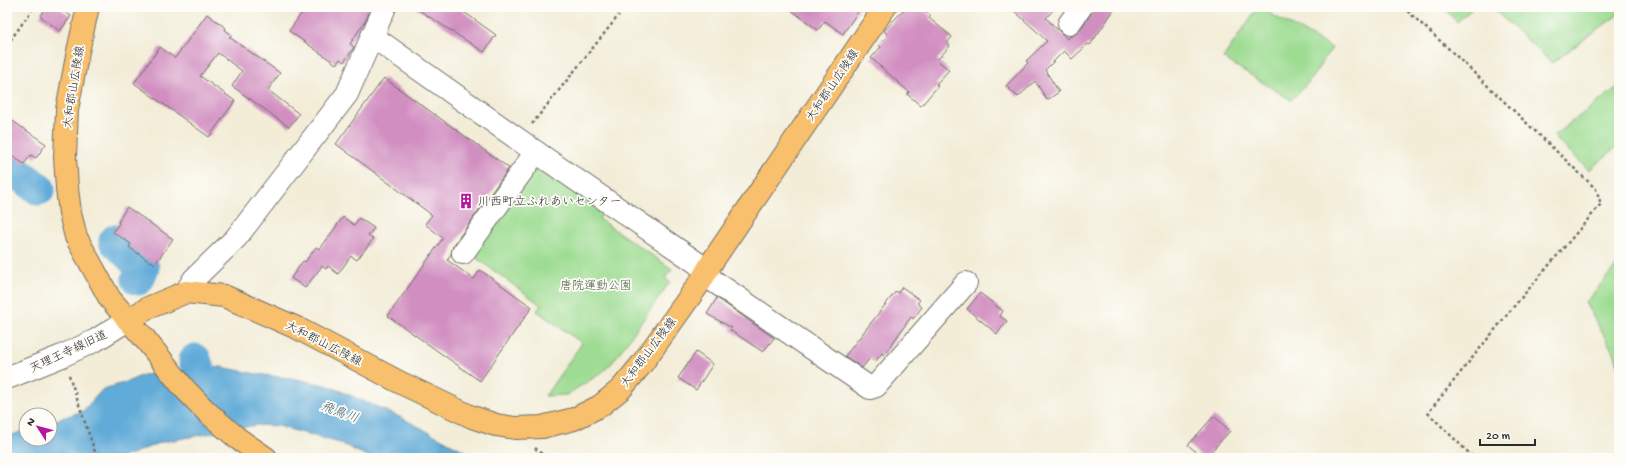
<svg xmlns="http://www.w3.org/2000/svg" width="1626" height="465" font-family="'Gochi Hand','Klee One',sans-serif">
	<style>
		.green { fill: #9ddc92; stroke: #64845e }
		.water { fill: #60abd8; stroke: #466b82 }
		.lines { fill: none; stroke-linecap: round; stroke-linejoin: round }
		.river { stroke: #60abd8; stroke-width: 33 }
		.building { fill: #d18fc1 }
		.minor-casing { stroke: #716f68; stroke-width: 24 }
		.major-casing { stroke: #716f68; stroke-width: 24 }
		.path { stroke: #716f68; stroke-width: 2.5; stroke-dasharray: 3 3; stroke-linecap: butt }
		.minor { stroke: #fff; stroke-width: 22 }
		.major { stroke: #f8bf6c; stroke-width: 22 }
		.labels { text-anchor: middle; stroke-width: 3.5; stroke-linejoin: round; paint-order: stroke }
		.street-label { font-size: 12px; fill: #2b2b2b; stroke: #fdfcf7 }
		.poi-label { font-size: 12px; fill: #2b2b2b; stroke: #fdfcf7; text-anchor: start }
		.park-label { font-size: 12px; fill: #4d604a; stroke: #fdfcf7 }
		.water-label { font-size: 13px; font-style: italic; fill: #405e70; stroke: #fdfcf7 }
	</style>
	<rect width="100%" height="100%" fill="#fdfcf7"/>
	<filter id="ink" filterUnits="userSpaceOnUse"><feTurbulence type="fractalNoise" baseFrequency=".025" numOctaves="2"/><feDisplacementMap in="SourceGraphic" scale="8" xChannelSelector="R" yChannelSelector="G"/><feConvolveMatrix kernelMatrix="1 2 1 2 8 2 1 2 1" color-interpolation-filters="sRGB"/></filter>
	<filter id="wash" filterUnits="userSpaceOnUse"><feTurbulence type="fractalNoise" baseFrequency=".012" numOctaves="4" result="noise"/><feDisplacementMap in="SourceGraphic" scale="16" xChannelSelector="R" yChannelSelector="G"/><feGaussianBlur stdDeviation="0.9" result="paint"/><feColorMatrix in="noise" values="0 0 0 0 0 0 0 0 0 0 0 0 0 0 0 0 0 1.4 0 .05"/><feComposite in="paint" operator="in"/></filter>
	<g filter="url(#wash)">
		<rect width="100%" height="100%" fill="#f3edd8"/>
		<g class="green">
			<path d="M1258,7L1332,48L1308,83L1291,100L1223,58Z"/>
			<path d="M1443,7H1474L1457,22Z"/>
			<path d="M1491,7H1619V14L1552,63Z"/>
			<path d="M1619,86V145L1589,170L1553,136Z"/>
			<path d="M534,164L603,212L599,219L672,269L665,278L670,282L612,363L600,374L566,395L545,396L582,343L537,311L541,305L471,254Z"/>
			<path d="M1616,266L1619,269V367L1614,353L1585,303Z"/>
		</g>
		<path class="water" d="M222,367L256,374L296,379L329,386L402,418L478,458H371L340,443L278,426L257,425L162,442L121,458H7V437L26,430V439H50V422L83,411L103,389L127,382L143,375Z"/>
		<g class="lines">
			<g class="river">
				<path d="M7,165L39,189"/>
				<path d="M115,241L143,268L138,279"/>
				<path d="M195,360L207,395"/>
			</g>
		</g>
		<g id="blocks">
			<g class="building">
				<path d="M47,7H58L71,16L60,31L40,16Z"/>
				<path d="M306,7H371L367,18L350,44L354,47L344,62L340,59L336,64L289,31Z"/>
				<path d="M414,7H457L496,35L484,52Z"/>
				<path d="M787,7H861L843,34L825,21L818,30Z"/>
				<path d="M906,7H920L931,16L929,18L952,37L947,43L950,46L937,60L949,70L936,84L938,86L921,106L907,94L909,92L871,58L881,47L879,45L888,35L884,31Z"/>
				<path d="M1010,7H1056L1046,18L1067,39L1079,31L1091,14L1093,7H1116L1090,45L1088,44L1072,59L1064,51L1045,70L1059,92L1047,100L1035,81L1018,97L1006,86L1028,63L1026,61L1047,41Z"/>
				<path d="M207,14L226,28L225,30L232,35L229,37L280,73L268,90L299,114L289,127L232,86L242,71L218,53L200,76L235,101L209,137L134,83L160,47L175,58Z"/>
				<path d="M384,78L509,168L453,246L451,254L447,260L474,279L480,270L532,307L480,381L388,316L443,238L425,224L432,215L336,144Z"/>
				<path d="M7,117L46,144L36,158L31,155L24,164L7,153Z"/>
				<path d="M127,207L173,239L155,264L151,261L150,262L129,247L131,244L113,232L119,223L118,222Z"/>
				<path d="M343,217L354,225L359,218L374,228L368,236L373,239L357,260L351,256L338,274L328,266L326,269L322,266L305,288L291,278L303,261L305,262L316,247L320,249Z"/>
				<path d="M902,287L920,300L917,303L922,307L913,319L911,317L884,355L882,353L875,362L870,358L862,368L845,356L896,291L898,293Z"/>
				<path d="M980,293L1003,311L1000,316L1007,321L997,334L967,309Z"/>
				<path d="M717,298L774,338L763,352L730,330L732,328L707,314Z"/>
				<path d="M696,352L713,364L696,390L678,378Z"/>
				<path d="M1214,416L1230,431L1205,458H1203L1188,445Z"/>
			</g>
		</g>
	</g>
	<g filter="url(#ink)">
		<use href="#blocks" fill-opacity="0" stroke="#716f68" stroke-width="1"/>
		<g class="lines">
			<g class="minor-casing">
				<g id="minor">
					<path d="M1069,24L1081,7"/>
					<path d="M372,36L536,152L697,263L706,271L712,280L870,388L876,386L966,283"/>
					<path d="M463,253L536,152"/>
					<path d="M186,292L194,279L236,238L347,94L385,7"/>
					<path d="M7,378L62,356L96,340L128,320"/>
				</g>
			</g>
			<g class="major-casing">
				<g id="major">
					<path d="M88,7L78,51L67,110L65,157L67,188L70,213L76,237L110,299L145,339L183,387L206,411L237,438L266,458"/>
					<path d="M128,320L148,308L186,292L224,296L297,328L401,383L472,417L496,425L515,428L542,427L574,419L600,406L621,389L641,365L701,281L712,262L885,7"/>
				</g>
			</g>
			<g class="path">
				<path d="M1403,7L1449,49L1596,189L1601,204L1510,311L1428,413L1474,458"/>
				<path d="M1138,8V7"/>
				<path d="M7,45L34,7"/>
				<path d="M532,124L619,15"/>
				<path d="M69,375L97,458"/>
				<path d="M535,448L542,454L549,458"/>
			</g>
			<use href="#minor" class="minor"/>
			<use href="#major" class="major"/>
		</g>
	</g>
	<defs>
		<g id="building-bare" transform="scale(1.2)"><path d="M-4-6H4V6H1V3H-1V6H-4ZM-2.5-4.3h1.7v1.8h-1.7ZM.8-4.3h1.7v1.8H.8ZM-2.5-1h1.7V.8h-1.7ZM.8-1h1.7V.8H.8Z" fill="#b5179e" stroke="#fdfcf7" stroke-width="2.5" paint-order="stroke"/></g>
	</defs>
	<g fill-rule="evenodd">
		<use href="#building-bare" x="466" y="201"/>
	</g>
	<g class="labels">
		<g class="street-label">
			<text transform="translate(832 85) rotate(-56)" y="4">大和郡山広陵線</text>
			<text transform="translate(73 87) rotate(-81)" y="4">大和郡山広陵線</text>
			<text transform="translate(324 343) rotate(27)" y="4">大和郡山広陵線</text>
			<text transform="translate(68 351) rotate(-25)" y="4">天理王寺線旧道</text>
			<text transform="translate(648 352) rotate(-53)" y="4">大和郡山広陵線</text>
		</g>
		<g class="poi-label">
			<text x="478" y="205">川西町立ふれあいセンター</text>
		</g>
		<g class="park-label">
			<text x="596" y="289">唐院運動公園</text>
		</g>
		<g class="water-label">
			<text transform="translate(340 411) rotate(20)" y="5">飛鳥川</text>
		</g>
	</g>
	<rect width="1626" height="465" fill="none" stroke="#fdfcf7" stroke-width="24"/>
	<g transform="translate(38 427) rotate(306)"><circle r="19" fill="#fdfcf7" stroke="#a9a8a5"/>
	<path d="M0-3L7 15L0 10L-7 15Z" fill="#b5179e"/>
	<text y="-6" font-size="11" font-weight="bold" text-anchor="middle" fill="#2b2b2b">N</text>
	</g>
	<path d="M1480 439v6h55v-6" fill="none" stroke="#2b2b2b" stroke-width="2"/>
	<text x="1486" y="439" font-size="12" fill="#2b2b2b" stroke="#fdfcf7" stroke-width="3" paint-order="stroke">20 m</text>
</svg>
